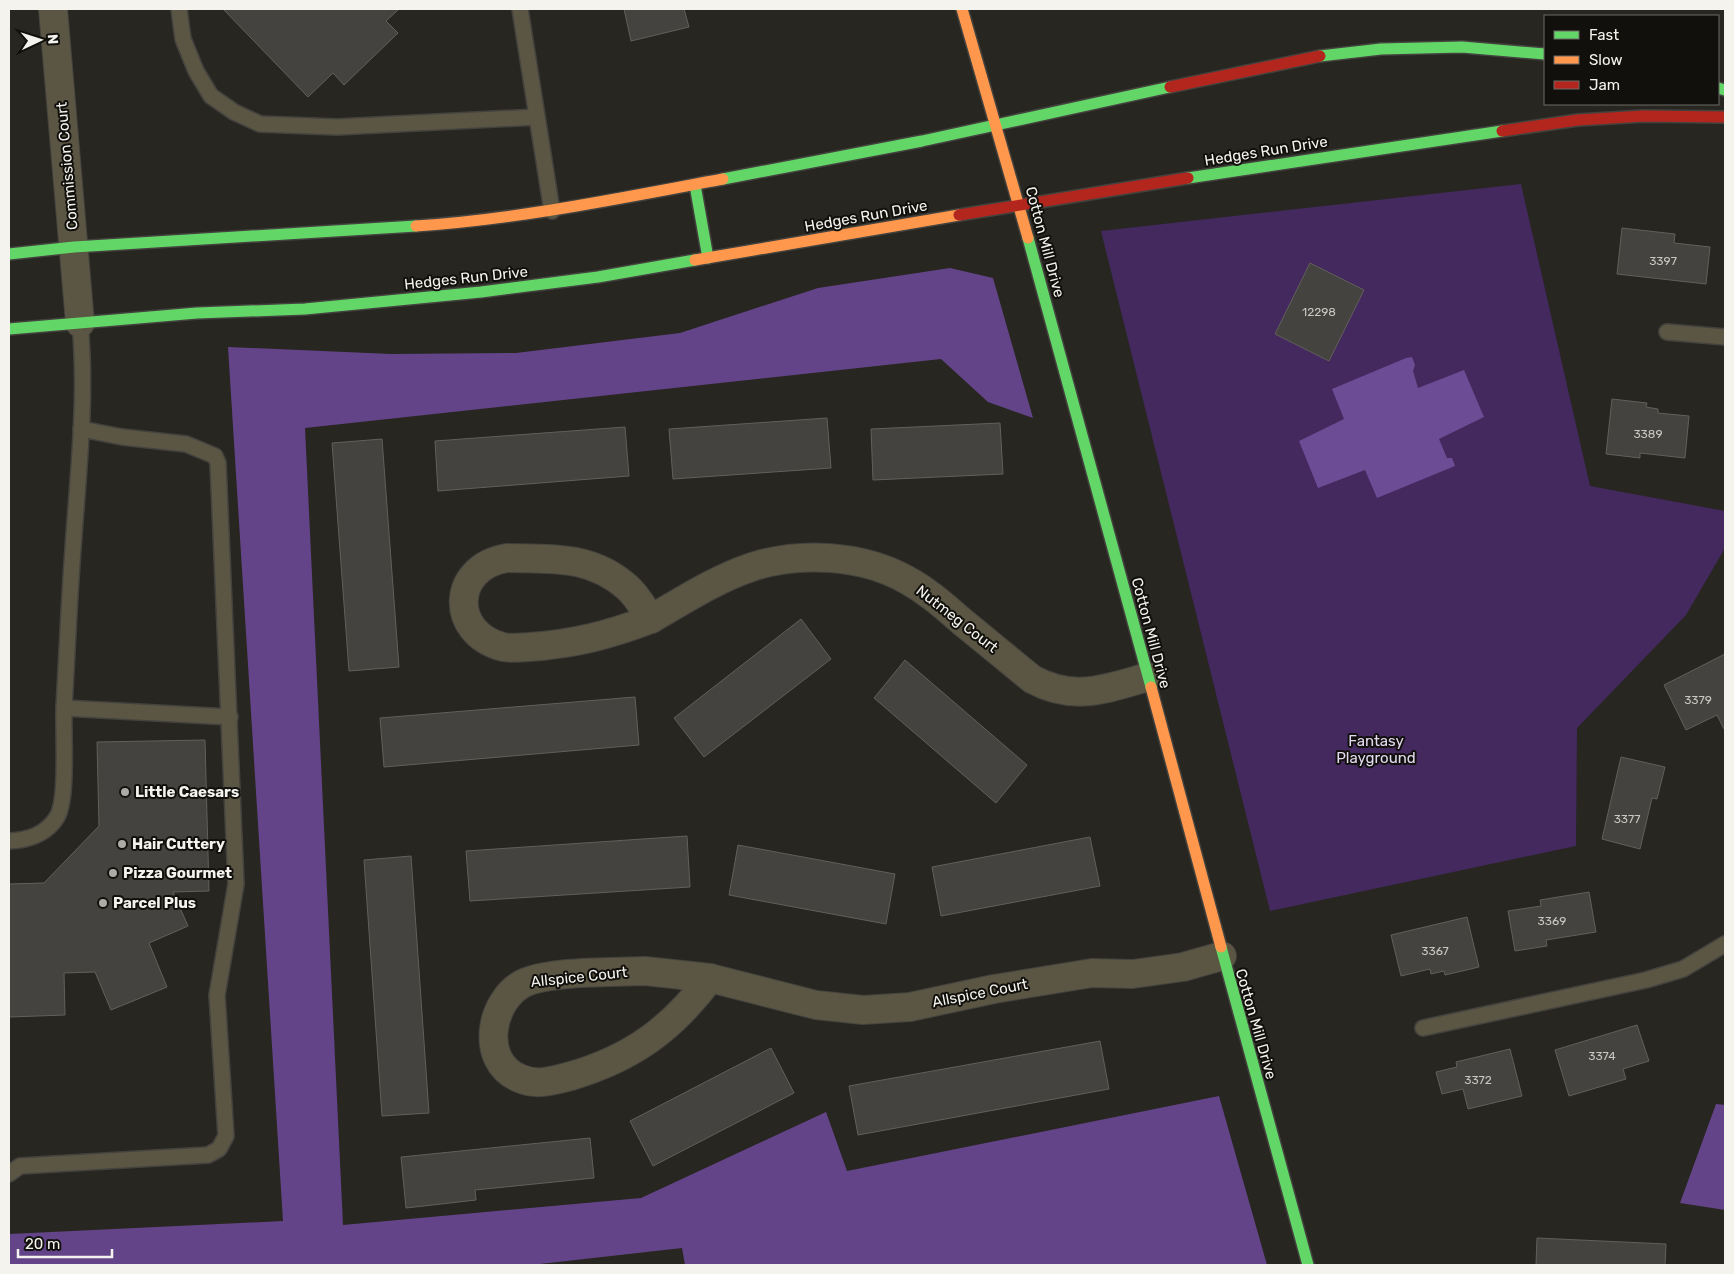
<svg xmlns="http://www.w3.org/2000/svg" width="1734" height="1274" font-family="Rubik,sans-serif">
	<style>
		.green { fill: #43295e }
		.forest { fill: #644488 }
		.water { fill: #6c4c94 }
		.building { fill: #44433f; stroke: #61605b }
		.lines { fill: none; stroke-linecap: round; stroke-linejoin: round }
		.lane-casing { stroke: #43423e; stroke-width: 18 }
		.street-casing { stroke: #43423e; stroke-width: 30 }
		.fast-casing { stroke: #43423e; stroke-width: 14 }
		.slow-casing { stroke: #43423e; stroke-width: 14 }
		.jam-casing { stroke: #43423e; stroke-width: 14 }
		.lane { stroke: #5b5543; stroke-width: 15 }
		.street { stroke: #5b5543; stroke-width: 28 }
		.fast { stroke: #63d668; stroke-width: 11 }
		.slow { stroke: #ff974d; stroke-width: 11 }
		.jam { stroke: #b3261e; stroke-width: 11 }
		.poi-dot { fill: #adaba6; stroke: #11100c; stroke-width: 2 }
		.labels { text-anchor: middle; stroke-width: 4; stroke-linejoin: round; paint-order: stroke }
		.number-label { font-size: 12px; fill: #c9c7c2 }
		.street-label { font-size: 15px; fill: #f5f3ed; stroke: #11100c }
		.park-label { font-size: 15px; fill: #e2daf0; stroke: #11100c }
		.poi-label { font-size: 15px; font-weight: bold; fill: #f5f3ed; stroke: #11100c; text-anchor: start }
	</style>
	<rect width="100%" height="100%" fill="#272621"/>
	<path class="green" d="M1521,184L1590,486L1725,511V548L1686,615L1577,728L1576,846L1270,911L1101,231Z"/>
	<g class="forest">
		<path d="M950,268L993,278L1033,418L988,402L941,359L305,428L343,1225L641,1198L826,1112L847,1171L1219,1096L1267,1265H685L682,1248L531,1265H9V1234L283,1221L228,347L391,354L516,353L680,333L818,288Z"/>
		<path d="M1716,1104L1725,1105V1210L1680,1203Z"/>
	</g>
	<path class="water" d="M1412,357L1415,365L1413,371L1418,388L1464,370L1484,417L1439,439L1447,458H1452L1455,466L1377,498L1365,470L1318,488L1299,441L1344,419L1332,389L1406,358Z"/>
	<g class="building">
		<path d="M223,9H399L386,21L398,33L344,85L333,73L308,97Z"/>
		<path d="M624,9H684L689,27L631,41Z"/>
		<path d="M1622,228L1675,234L1674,243L1710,247L1706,284L1617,274Z"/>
		<path d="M1310,263L1364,290L1329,361L1275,334Z"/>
		<path d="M1612,399L1647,403L1646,407L1658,409V413L1689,416L1685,458L1640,453V458L1606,454Z"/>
		<path d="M827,418L831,468L673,479L669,429Z"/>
		<path d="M1000,423L1003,474L873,480L871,429Z"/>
		<path d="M625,427L629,476L438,491L435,441Z"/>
		<path d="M382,439L399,667L349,671L332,443Z"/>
		<path d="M801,619L831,659L704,757L674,718Z"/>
		<path d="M1725,654V728L1724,729L1717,715L1686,730L1664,685Z"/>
		<path d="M905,660L1027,765L996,803L874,698Z"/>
		<path d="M635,697L639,745L384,767L380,718Z"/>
		<path d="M205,740L209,891L173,892L188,926L149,943L167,987L111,1010L95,972L64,973L65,1015L9,1017V884L44,883L99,826L97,742Z"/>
		<path d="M1621,757L1665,767L1657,799L1652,798L1640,849L1602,839Z"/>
		<path d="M687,836L690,887L470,901L466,851Z"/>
		<path d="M1090,837L1100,886L941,916L932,867Z"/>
		<path d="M738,845L895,874L886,924L729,895Z"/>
		<path d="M411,856L429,1113L382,1116L364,860Z"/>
		<path d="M1589,892L1596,932L1546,940L1547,946L1515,951L1508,911L1541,906L1540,900Z"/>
		<path d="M1467,917L1479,967L1445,975L1444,971L1431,974L1430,969L1401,976L1391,935Z"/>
		<path d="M1637,1025L1649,1061L1623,1069L1626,1079L1569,1096L1555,1050Z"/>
		<path d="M1100,1041L1109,1089L858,1135L849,1086Z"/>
		<path d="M771,1048L794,1093L653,1166L630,1121Z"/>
		<path d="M1510,1049L1522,1096L1468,1109L1463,1089L1442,1094L1436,1072L1457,1067L1456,1062Z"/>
		<path d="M590,1138L594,1178L475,1190L476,1200L406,1208L401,1157Z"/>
		<path d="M1537,1238L1666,1244L1665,1265H1536Z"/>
	</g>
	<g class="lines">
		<g class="lane-casing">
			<g id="lane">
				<path d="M179,9L183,39L196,71L211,96L234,112L260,124L337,127L537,117"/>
				<path d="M520,9L552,211"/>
				<path d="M1667,332L1725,337"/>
				<path d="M64,708L230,717"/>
				<path d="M9,841C28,840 46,835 57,817C68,799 63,733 64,708C67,655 69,602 73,549C78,474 87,399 80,323"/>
				<path d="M1423,1028L1646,980L1683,969L1725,944"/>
				<path d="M9,1174L20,1166L208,1155L219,1149L226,1136L217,995L236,884L218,463L215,456L186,444L122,437L81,429"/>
			</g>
		</g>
		<g class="street-casing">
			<g id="street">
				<path d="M53,9L80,323"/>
				<path d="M507,558C552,559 592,555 628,588C637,596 644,609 651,619C609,635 574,644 529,647C521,647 511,649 503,647C449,633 451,567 507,558Z"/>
				<path d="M651,619C684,600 716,579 752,567C800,551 863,555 907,580C929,592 946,608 965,624C987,642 1010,661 1032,679C1074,702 1105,689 1148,677"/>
				<path d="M645,971L710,978C672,1029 632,1058 571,1076C553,1081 536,1086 519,1078C479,1061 490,1000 524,983C548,971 616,972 645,971Z"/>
				<path d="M710,978L816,1005L863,1010L910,1007L994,989L1092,973L1133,974L1183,967L1222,956"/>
			</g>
		</g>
		<g class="fast-casing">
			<g id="fast">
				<path d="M1320,56L1381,49L1462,47L1545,54"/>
				<path d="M1718,88L1725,90"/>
				<path d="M1188,178L1502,131"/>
				<path d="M723,179L922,141L1170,87"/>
				<path d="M695,185L708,258"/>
				<path d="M1028,238L1151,687"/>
				<path d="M9,254L74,247L416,226"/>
				<path d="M9,329L197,313L305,309L481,292L598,277L695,260"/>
				<path d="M1221,947L1308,1265"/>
			</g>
		</g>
		<g class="slow-casing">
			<g id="slow">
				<path d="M962,9L1028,238"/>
				<path d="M416,226C520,219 621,198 723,179"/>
				<path d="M695,260L959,215"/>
				<path d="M1151,687L1221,947"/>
			</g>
		</g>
		<g class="jam-casing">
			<g id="jam">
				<path d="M1170,87L1320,56"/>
				<path d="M1502,131L1578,120L1644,116L1725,117"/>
				<path d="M959,215L1188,178"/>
			</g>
		</g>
		<use href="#lane" class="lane"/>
		<use href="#street" class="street"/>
		<use href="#fast" class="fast"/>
		<use href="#slow" class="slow"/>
		<use href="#jam" class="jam"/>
	</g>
	<g class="poi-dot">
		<circle cx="125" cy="792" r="5"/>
		<circle cx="122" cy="844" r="5"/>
		<circle cx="113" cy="873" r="5"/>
		<circle cx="103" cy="903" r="5"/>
	</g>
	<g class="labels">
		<g class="number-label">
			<text x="1663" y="265">3397</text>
			<text x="1319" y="316">12298</text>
			<text x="1648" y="438">3389</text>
			<text x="1698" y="704">3379</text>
			<text x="1627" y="823">3377</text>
			<text x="1552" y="925">3369</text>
			<text x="1435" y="955">3367</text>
			<text x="1602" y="1060">3374</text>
			<text x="1478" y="1084">3372</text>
		</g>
		<g class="street-label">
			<text transform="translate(1266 151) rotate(-9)" y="5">Hedges Run Drive</text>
			<text transform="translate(67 166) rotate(-95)" y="5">Commission Court</text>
			<text transform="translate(866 216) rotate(-10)" y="5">Hedges Run Drive</text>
			<text transform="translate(1045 242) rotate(75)" y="5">Cotton Mill Drive</text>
			<text transform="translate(466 278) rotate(-6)" y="5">Hedges Run Drive</text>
			<text transform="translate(957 619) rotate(38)" y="5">Nutmeg Court</text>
			<text transform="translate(1151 633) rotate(75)" y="5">Cotton Mill Drive</text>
			<text transform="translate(579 977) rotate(-6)" y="5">Allspice Court</text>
			<text transform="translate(980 993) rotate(-11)" y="5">Allspice Court</text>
			<text transform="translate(1256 1024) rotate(74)" y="5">Cotton Mill Drive</text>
		</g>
		<g class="park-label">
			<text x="1376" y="746">Fantasy<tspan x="1376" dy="17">Playground</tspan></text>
		</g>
		<g class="poi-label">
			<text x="135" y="797">Little Caesars</text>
			<text x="132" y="849">Hair Cuttery</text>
			<text x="123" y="878">Pizza Gourmet</text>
			<text x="113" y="908">Parcel Plus</text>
		</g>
	</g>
	<rect width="1734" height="1274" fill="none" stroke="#f5f3ed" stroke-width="20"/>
	<rect x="1544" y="15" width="175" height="90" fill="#11100c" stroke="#6c6b66"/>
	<rect x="1554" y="31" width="25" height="8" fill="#63d668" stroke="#6c6b66"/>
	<text x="1589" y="40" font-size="15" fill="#f5f3ed">Fast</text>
	<rect x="1554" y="56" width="25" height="8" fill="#ff974d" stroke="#6c6b66"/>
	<text x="1589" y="65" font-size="15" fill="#f5f3ed">Slow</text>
	<rect x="1554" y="81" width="25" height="8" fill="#b3261e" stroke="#6c6b66"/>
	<text x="1589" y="90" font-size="15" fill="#f5f3ed">Jam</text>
	<g transform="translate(40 40) rotate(86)" stroke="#11100c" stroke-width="4" paint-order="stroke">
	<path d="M0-4L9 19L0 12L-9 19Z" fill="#f5f3ed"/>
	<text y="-8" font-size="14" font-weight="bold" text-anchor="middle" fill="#f5f3ed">N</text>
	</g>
	<path d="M18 1249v8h94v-8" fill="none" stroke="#f5f3ed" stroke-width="2.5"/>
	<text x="25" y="1249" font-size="15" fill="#f5f3ed" stroke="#11100c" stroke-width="4" paint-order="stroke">20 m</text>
</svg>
